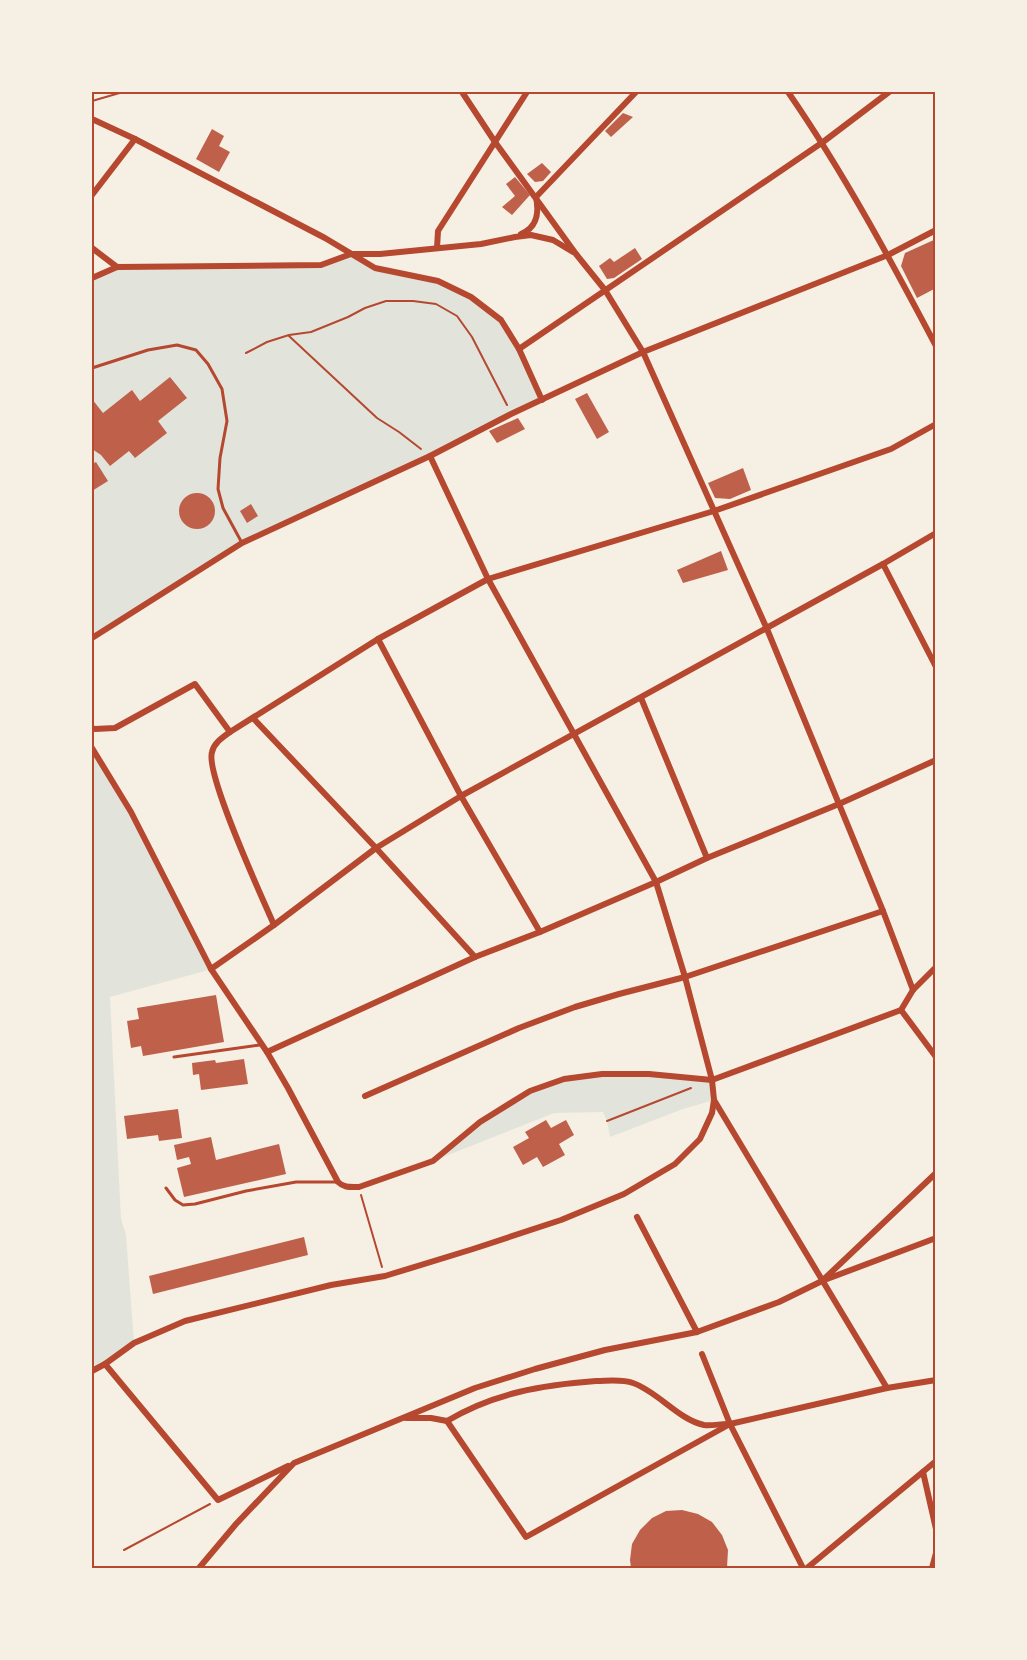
<svg xmlns="http://www.w3.org/2000/svg" width="1027" height="1660" font-family="'Golos Text',sans-serif">
	<style>
		.green { fill: #e2e4dc }
		.building { fill: #bf614a }
		.lines { fill: none; stroke-linecap: round; stroke-linejoin: round }
		.path { stroke: #b5482f; stroke-width: 2 }
		.service { stroke: #b5482f; stroke-width: 3 }
		.minor { stroke: #b5482f; stroke-width: 6 }
		.neatline { fill: none; stroke: #b5482f; stroke-width: 2 }
	</style>
	<rect width="100%" height="100%" fill="#f6efe4"/>
	<g class="green">
		<path d="M351,254L375,268L438,281L471,297L501,320L519,349L542,400L430,456L242,543L92,638V278L117,267L321,265Z"/>
		<path d="M92,748L131,812L211,969L205,971L110,997L121,1219L126,1235L134,1343L92,1371Z"/>
		<path d="M602,1074L712,1080L714,1100L683,1109L610,1137L607,1121L603,1112L554,1113L433,1161C470,1130 516,1090 565,1079C577,1076 590,1075 602,1074Z"/>
	</g>
	<g class="building">
		<path d="M623,113L633,117L611,137L605,131Z"/>
		<path d="M212,129L224,136L219,146L230,152L219,172L196,159Z"/>
		<path d="M542,163L551,172L543,181L535,182L527,174Z"/>
		<path d="M515,177L530,195L512,215L502,207L515,196L506,184Z"/>
		<path d="M936,239V288L917,298L901,266L905,253Z"/>
		<path d="M635,248L642,259L614,278L607,279L599,266L610,258L614,262Z"/>
		<path d="M170,377L187,398L158,421L167,433L135,458L129,451L110,466L101,455L92,449V399L103,413L132,390L140,401Z"/>
		<path d="M587,393L609,432L597,439L575,399Z"/>
		<path d="M518,418L525,429L497,443L489,431Z"/>
		<path d="M96,462L108,481L92,491V464Z"/>
		<path d="M743,468L751,490L730,499L715,498L708,483Z"/>
		<circle cx="197" cy="511" r="18"/>
		<path d="M251,504L258,516L247,523L240,511Z"/>
		<path d="M721,551L728,570L683,583L677,570Z"/>
		<path d="M216,995L224,1042L143,1056L141,1046L131,1048L127,1021L139,1019L137,1008Z"/>
		<path d="M244,1059L248,1084L201,1090L199,1074L193,1075L192,1063L215,1060L216,1063Z"/>
		<path d="M178,1109L182,1138L159,1141L158,1135L127,1139L124,1116Z"/>
		<path d="M546,1120L551,1128L566,1120L574,1135L559,1144L565,1155L543,1167L537,1157L523,1165L513,1147L529,1138L525,1132Z"/>
		<path d="M211,1137L216,1160L279,1144L286,1174L184,1197L177,1168L191,1164L189,1157L177,1160L174,1145Z"/>
		<path d="M304,1237L308,1255L153,1294L149,1276Z"/>
		<path d="M682,1510L698,1514L712,1522L722,1535L728,1550L727,1568H631L630,1560L632,1544L640,1530L652,1518L666,1511Z"/>
	</g>
	<g class="lines">
		<g class="path">
			<path d="M92,101L123,92"/>
			<path d="M289,336L377,418L399,432L421,449"/>
			<path d="M246,353L267,342L289,335L311,332L348,317L365,308L386,301H413L436,304L457,316L472,337L507,405"/>
			<path d="M607,1121L691,1088"/>
			<path d="M361,1195L382,1267"/>
			<path d="M124,1550L210,1504"/>
		</g>
		<g class="service">
			<path d="M92,368L148,350L177,345L196,350L208,364L222,389L227,421L220,458L218,489L223,508L242,543"/>
			<path d="M174,1057L260,1045"/>
			<path d="M166,1188L175,1200L183,1205L195,1204L246,1191L296,1182H337"/>
		</g>
		<g class="minor">
			<path d="M462,92L495,142L576,254L605,290L643,352L767,629L883,911L913,990"/>
			<path d="M788,92C844,173 890,259 936,346"/>
			<path d="M92,119L135,139L325,238L375,268L438,281L471,297L501,320L519,349L542,400"/>
			<path d="M92,195L135,139"/>
			<path d="M521,234C538,227 539,212 536,197L636,92"/>
			<path d="M92,248L117,267"/>
			<path d="M437,248L438,231L527,92"/>
			<path d="M92,278L117,267L321,265L351,254H380L481,244L515,237L531,235L553,240L573,252"/>
			<path d="M519,349L823,142L889,92"/>
			<path d="M430,456L488,579L656,882L685,977L712,1080L714,1100L887,1388"/>
			<path d="M883,564L936,667"/>
			<path d="M92,638L242,543L430,456L511,414L643,352L888,255L936,230"/>
			<path d="M378,639L461,796L540,932"/>
			<path d="M641,698L707,858"/>
			<path d="M253,718L376,848L475,957"/>
			<path d="M92,728L95,729L115,728L195,684L230,732"/>
			<path d="M92,748L131,812L211,969L267,1052L288,1088L338,1182C344,1188 350,1187 359,1187L433,1161L480,1122L530,1091L564,1079L602,1074H649L712,1080L901,1010L913,990L936,967"/>
			<path d="M274,925C262,897 205,774 212,752C214,743 223,737 230,732L378,639L488,579L714,511L891,449L936,424"/>
			<path d="M211,969L274,925L376,848L461,796L883,564L936,533"/>
			<path d="M901,1010L936,1057"/>
			<path d="M267,1052L475,957L540,932L656,882L707,858L839,804L936,760"/>
			<path d="M365,1096L519,1028L575,1007L619,994L685,977L883,911"/>
			<path d="M637,1217L697,1332"/>
			<path d="M827,1279L936,1238"/>
			<path d="M702,1354L730,1424L803,1568"/>
			<path d="M105,1364L218,1500L288,1466"/>
			<path d="M92,1371L105,1364L134,1343L185,1321L331,1285L385,1276L473,1249L561,1220L624,1194L675,1164L700,1139L712,1113L714,1100"/>
			<path d="M406,1418H431L447,1421C494,1393 542,1385 596,1381C608,1381 622,1379 633,1383C657,1391 679,1420 704,1425C711,1426 720,1424 727,1424"/>
			<path d="M447,1421L526,1537L730,1424L887,1388L936,1380"/>
			<path d="M923,1472L936,1529"/>
			<path d="M199,1568L236,1524L294,1463L475,1388L535,1369L605,1350L697,1332L779,1302L822,1281L936,1173"/>
			<path d="M807,1568L936,1461"/>
			<path d="M932,1568L936,1553"/>
		</g>
	</g>
	<rect width="1027" height="1660" fill="none" stroke="#f6efe4" stroke-width="186"/>
	<rect x="93" y="93" width="841" height="1474" class="neatline"/>
</svg>
